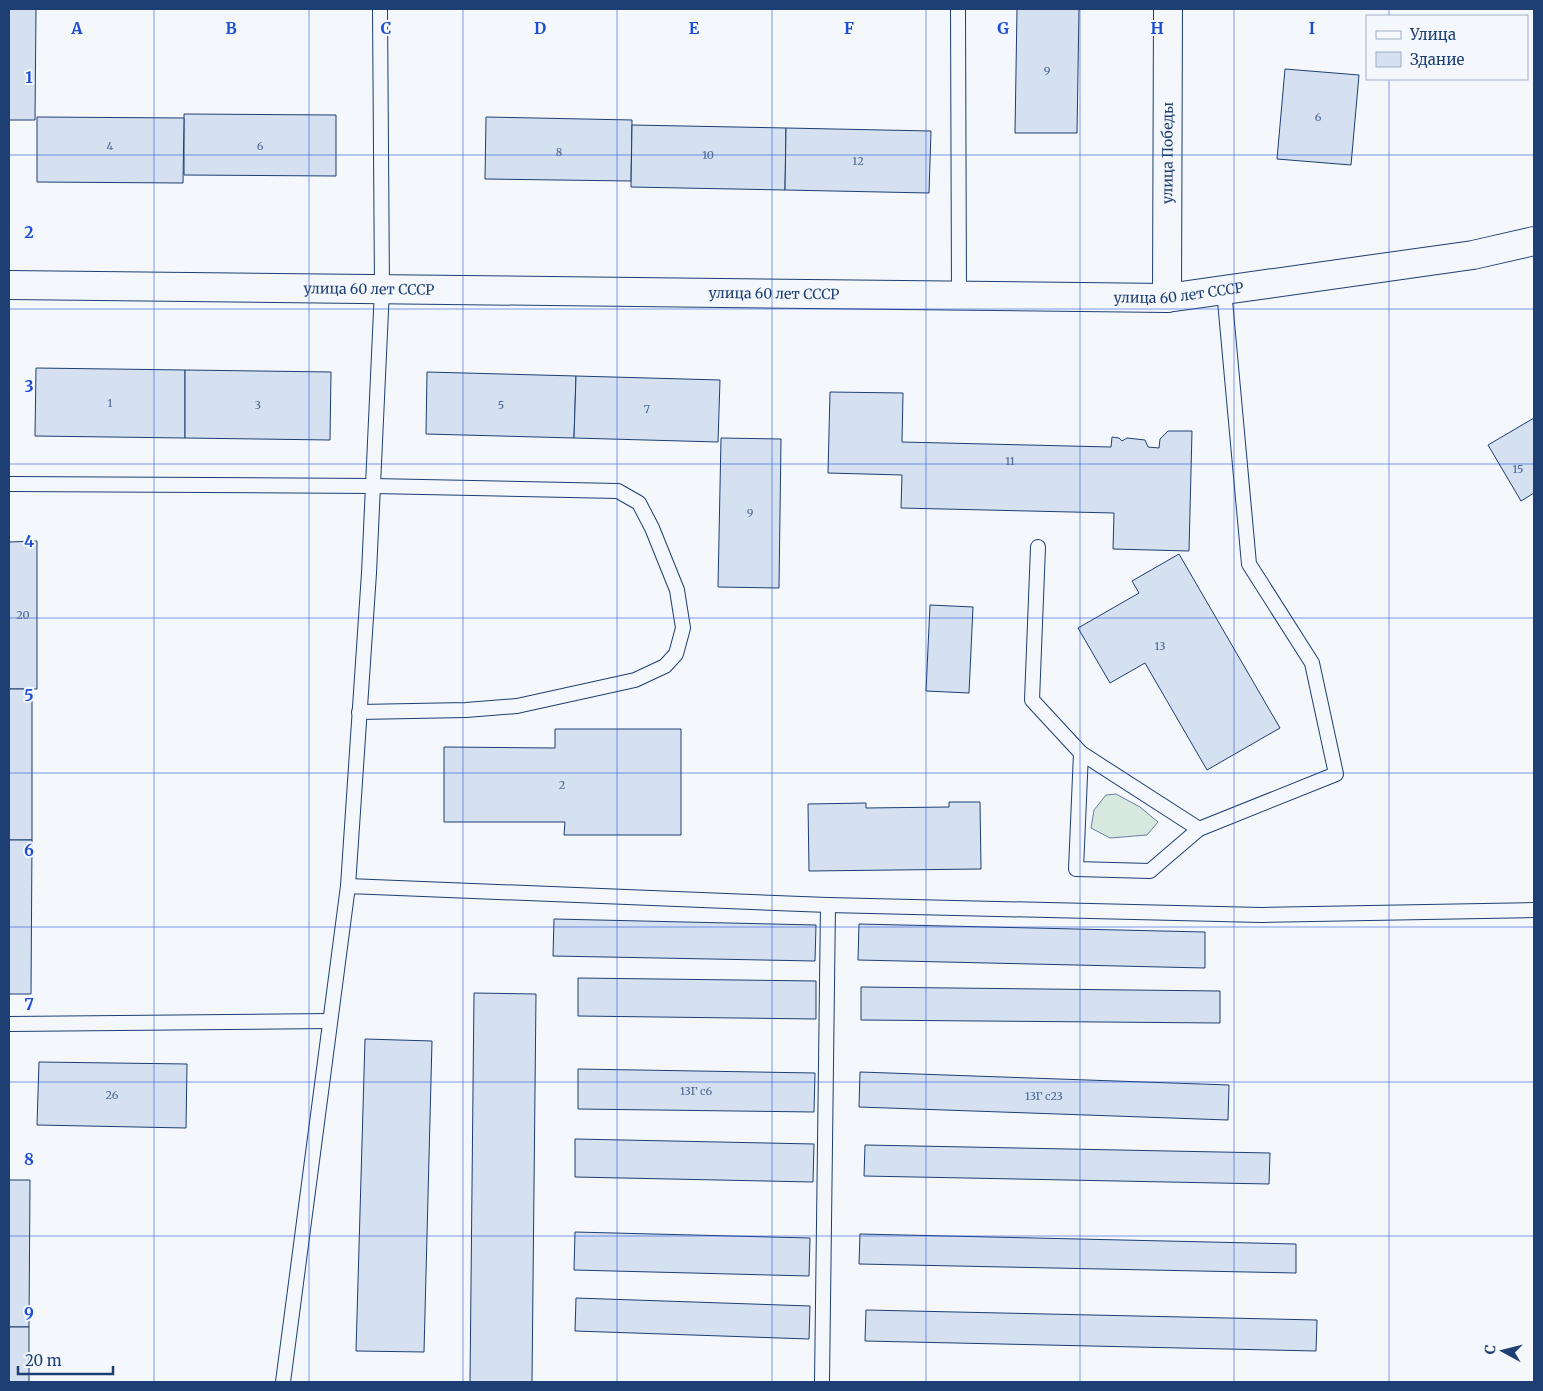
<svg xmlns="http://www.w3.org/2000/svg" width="1543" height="1391" font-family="Merriweather,serif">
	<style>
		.green { fill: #d7e8df; stroke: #687fa3 }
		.building { fill: #d5e0f0; stroke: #1d3f73 }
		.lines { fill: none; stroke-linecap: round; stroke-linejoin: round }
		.lane-casing { stroke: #1d3f73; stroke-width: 16 }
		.street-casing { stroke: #1d3f73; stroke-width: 30 }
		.lane { stroke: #f4f7fb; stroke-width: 14 }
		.street { stroke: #f4f7fb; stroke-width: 28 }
		.grid { fill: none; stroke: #1d4ed8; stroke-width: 1; stroke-opacity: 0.55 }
		.labels { text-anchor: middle; stroke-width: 4; stroke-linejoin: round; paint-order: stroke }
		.number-label { font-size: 11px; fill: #4b6792 }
		.street-label { font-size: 14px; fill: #1d3f73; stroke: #f4f7fb }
		.grid-label { font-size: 16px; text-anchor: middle; font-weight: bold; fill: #1d4ed8; stroke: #f4f7fb; stroke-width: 4; stroke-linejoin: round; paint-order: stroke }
	</style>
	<rect width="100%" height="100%" fill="#f4f7fb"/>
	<path class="green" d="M1116,794L1140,807L1158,822L1147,835L1110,838L1091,828L1094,810L1106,795Z"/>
	<g class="building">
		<path d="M9,9H36L35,120H9Z"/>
		<path d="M1017,9H1079L1077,133H1015Z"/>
		<path d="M1285,69L1359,75L1351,165L1277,159Z"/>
		<path d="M184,114L336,115V176L184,175Z"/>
		<path d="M37,117L184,118L183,183L37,182Z"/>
		<path d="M486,117L632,120L631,181L485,179Z"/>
		<path d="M632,125L786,128L785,190L631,187Z"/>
		<path d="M786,128L931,131L929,193L785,190Z"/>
		<path d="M36,368L185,370V438L35,436Z"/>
		<path d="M185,370L331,372L330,440L185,438Z"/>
		<path d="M427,372L576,376L574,438L426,434Z"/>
		<path d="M576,376L720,380L718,442L574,438Z"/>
		<path d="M830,392L903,393L902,442L1111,447L1112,437L1119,438L1122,441L1127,438L1145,440L1148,447L1159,448L1160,439L1168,431H1192L1189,551L1113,549L1114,513L901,508L902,475L828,473Z"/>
		<path d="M1534,418V493L1521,501L1488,445Z"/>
		<path d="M721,438L781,439L779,588L718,587Z"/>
		<path d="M37,541V689H9V542Z"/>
		<path d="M1179,554L1280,728L1207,770L1145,663L1110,683L1078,628L1139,593L1132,581Z"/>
		<path d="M930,605L973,607L969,693L926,691Z"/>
		<rect x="9" y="689" width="23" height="151"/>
		<path d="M555,729H681V835H564L565,822H444V747L555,748Z"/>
		<path d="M949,802H980L981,869L809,871L808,804L866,803V808L949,807Z"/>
		<path d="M9,840H32L31,994H9Z"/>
		<path d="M554,919L816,925L815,961L553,956Z"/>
		<path d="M859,924L1205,932V968L858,960Z"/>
		<path d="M578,978L816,981V1019L578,1016Z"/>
		<path d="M861,987L1220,991V1023L861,1020Z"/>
		<path d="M474,993L536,994L532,1382H470Z"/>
		<path d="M365,1039L432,1041L424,1352L356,1351Z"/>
		<path d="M39,1062L187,1064L186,1128L37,1125Z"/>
		<path d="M578,1069L815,1073L814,1112L578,1109Z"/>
		<path d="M860,1072L1229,1085L1228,1120L859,1107Z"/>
		<path d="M575,1139L814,1144L813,1182L575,1177Z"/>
		<path d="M865,1145L1270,1153L1269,1184L864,1176Z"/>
		<path d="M9,1180H30L29,1327H9Z"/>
		<path d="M575,1232L810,1238L809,1276L574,1270Z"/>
		<path d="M860,1234L1296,1244V1273L859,1264Z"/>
		<path d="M576,1298L810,1306L809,1339L575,1331Z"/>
		<path d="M866,1310L1317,1320L1316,1351L865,1341Z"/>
		<rect x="9" y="1327" width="20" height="55"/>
	</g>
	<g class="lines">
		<g class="lane-casing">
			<g id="lane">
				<path d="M958,9L959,296"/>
				<path d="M9,484L373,486L618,491L639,503L652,528L677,590L683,628L676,654L665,666L635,680L517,706L466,710L359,712"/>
				<path d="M1038,547L1032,700L1081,753L1076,869L1150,871L1199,829L1336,774L1312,663L1249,564L1224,290"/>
				<path d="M1081,753L1199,829"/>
				<path d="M348,886L369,573L382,289L380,9"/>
				<path d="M9,1024L330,1021"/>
				<path d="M283,1382L348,886L828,905L1262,915L1534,910"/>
				<path d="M822,1382L828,905"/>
			</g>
		</g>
		<g class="street-casing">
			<g id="street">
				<path id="s1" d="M9,285L1167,298L1473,255L1534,241"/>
				<path id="s2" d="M1167,298L1168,9"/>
			</g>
		</g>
		<use href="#lane" class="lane"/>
		<use href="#street" class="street"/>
	</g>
	<path class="grid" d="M154,9V1382M309,9V1382M463,9V1382M617,9V1382M772,9V1382M926,9V1382M1080,9V1382M1234,9V1382M1389,9V16M1389,79V1382M9,155H1534M9,309H1534M9,464H1534M9,618H1534M9,773H1534M9,927H1534M9,1082H1534M9,1236H1534"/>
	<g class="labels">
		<g class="number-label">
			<text x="1047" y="75">9</text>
			<text x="1318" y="121">6</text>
			<text x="110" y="150">4</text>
			<text x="260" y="150">6</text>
			<text x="559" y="156">8</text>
			<text x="708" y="159">10</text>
			<text x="858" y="165">12</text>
			<text x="110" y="407">1</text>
			<text x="258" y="409">3</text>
			<text x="501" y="409">5</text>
			<text x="647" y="413">7</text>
			<text x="1010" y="465">11</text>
			<text x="1518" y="473">15</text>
			<text x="750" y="517">9</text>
			<text x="23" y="619">20</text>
			<text x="1160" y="650">13</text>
			<text x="562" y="789">2</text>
			<text x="696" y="1095">13Г с6</text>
			<text x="112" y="1099">26</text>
			<text x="1044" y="1100">13Г с23</text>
		</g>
		<g class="street-label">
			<text dy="5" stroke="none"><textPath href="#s2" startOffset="145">улица Победы</textPath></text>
			<text dy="5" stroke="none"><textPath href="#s1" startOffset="360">улица 60 лет СССР</textPath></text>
			<text dy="5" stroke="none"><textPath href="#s1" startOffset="1170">улица 60 лет СССР</textPath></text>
			<text dy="5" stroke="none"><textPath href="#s1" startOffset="765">улица 60 лет СССР</textPath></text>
		</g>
	</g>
	<g class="grid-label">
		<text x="77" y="34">A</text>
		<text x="231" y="34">B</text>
		<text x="386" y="34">C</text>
		<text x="540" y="34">D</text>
		<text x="694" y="34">E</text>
		<text x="849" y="34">F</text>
		<text x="1003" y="34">G</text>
		<text x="1157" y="34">H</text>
		<text x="1312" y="34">I</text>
		<text x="29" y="83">1</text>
		<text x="29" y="238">2</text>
		<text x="29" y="392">3</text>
		<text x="29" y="547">4</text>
		<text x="29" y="701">5</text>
		<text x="29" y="856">6</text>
		<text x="29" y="1010">7</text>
		<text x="29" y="1165">8</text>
		<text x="29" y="1319">9</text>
	</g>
	<rect width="1543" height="1391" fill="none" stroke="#1d3f73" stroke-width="20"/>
	<rect x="1366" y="15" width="162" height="65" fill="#f4f7fb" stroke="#9eadc5"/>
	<rect x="1376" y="31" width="25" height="8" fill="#f4f7fb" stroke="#9eadc5"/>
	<text x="1410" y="40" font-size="15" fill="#1d3f73">Улица</text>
	<rect x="1376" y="52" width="25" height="15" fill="#d5e0f0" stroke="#9eadc5"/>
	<text x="1410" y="65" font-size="15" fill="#1d3f73">Здание</text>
	<g transform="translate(1503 1351) rotate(277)" stroke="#f4f7fb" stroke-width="4" paint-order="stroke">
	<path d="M0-4L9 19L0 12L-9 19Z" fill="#1d3f73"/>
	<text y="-8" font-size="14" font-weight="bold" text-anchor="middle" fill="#1d3f73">С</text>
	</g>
	<path d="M18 1366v8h95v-8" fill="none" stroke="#1d3f73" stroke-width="2.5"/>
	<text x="25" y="1366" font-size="15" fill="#1d3f73" stroke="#f4f7fb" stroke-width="4" paint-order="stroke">20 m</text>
</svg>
